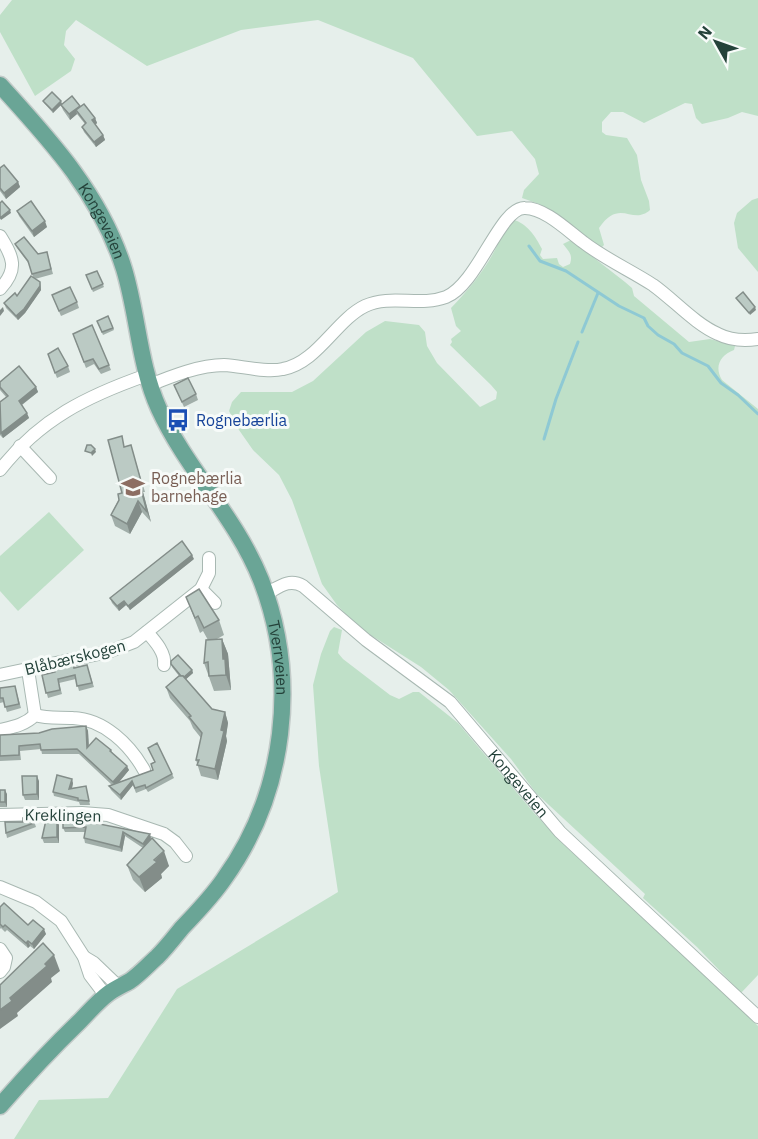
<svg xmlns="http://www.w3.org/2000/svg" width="758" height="1139" font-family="'IBM Plex Sans',sans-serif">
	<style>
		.green { fill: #bfe0c8 }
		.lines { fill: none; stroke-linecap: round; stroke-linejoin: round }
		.stream { stroke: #8ec9d4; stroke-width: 3 }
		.minor-casing { stroke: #a8b8b2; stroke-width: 14 }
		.major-casing { stroke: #c2cac8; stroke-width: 19 }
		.minor { stroke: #fff; stroke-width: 12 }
		.major { stroke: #6aa596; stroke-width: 16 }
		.wall { fill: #a1aea9 }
		.shaded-wall { fill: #838d89 }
		.building { fill: #bbcac4; stroke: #838d89; stroke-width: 1.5 }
		.labels { text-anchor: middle; stroke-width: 6; stroke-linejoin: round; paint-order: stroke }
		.street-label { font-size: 16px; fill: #24423a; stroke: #f7fbf9 }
		.transit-label { font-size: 16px; fill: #164399; stroke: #f7fbf9; text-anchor: start }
		.education-label { font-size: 16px; fill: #785e54; stroke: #f7fbf9; text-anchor: start }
	</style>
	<rect width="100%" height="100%" fill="#e6efeb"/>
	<g class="green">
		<path d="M12,0H758V116L742,112L728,118L702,124L696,118L692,104L685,103L644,123L623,112H611L602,122V132L606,135L627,138L637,155L641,180L649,201L650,210C632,226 620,197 599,228L604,245L602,247L594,244L539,204L522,198L524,190L539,174L535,159L512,131L477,136L413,58L318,20L241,30L147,66L76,20L66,31L64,45L75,59L71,71L35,96L0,32V15Z"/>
		<path d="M758,198V272L738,248L734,223L737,213L752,200Z"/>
		<path d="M513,220C526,222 536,237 542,249L540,255L543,259L557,258L559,264L563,267L570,264C573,254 569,252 563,244L571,240L625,282L632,288L634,296L689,342L710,339L735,346L734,350C720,355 714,367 722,380L758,409V975L741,993L697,947L643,898L645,894L536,793L511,759L449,690L421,667L358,627L337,605L322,584L292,500L279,475L253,450L239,430L229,411L232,402L241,392H292L313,381L366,332L385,321L419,325L425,332L427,346L437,363L480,407L496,399L497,392L491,385L450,345L452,342L451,339L461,331L456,326L451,308C477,281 493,259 507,224Z"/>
		<path d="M49,512L84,550L18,611L0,591V556Z"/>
		<path d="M334,627L342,630L338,653L343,659L390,695L399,699L413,692H419L458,723L534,813L564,845L715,983L758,1026V1139H14L39,1100L108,1098L177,989L338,892L319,766L313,685L321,654L330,631Z"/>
	</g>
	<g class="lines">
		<g class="stream">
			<path d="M529,246L540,261L566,271L619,306L644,318L648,326L658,335L674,344L682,353L708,366L721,383L738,395L758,414"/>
			<path d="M582,332L598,293"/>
			<path d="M544,439L556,399L578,342"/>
		</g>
		<g class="minor-casing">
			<g id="minor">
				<path d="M0,236C13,257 19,269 0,289"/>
				<path d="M150,385C172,376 200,365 224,365C242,366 266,373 283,369C317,363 336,320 365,306C391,294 420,307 446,297C478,284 500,207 525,208C545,208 568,231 583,242C605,259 630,270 653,285C674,300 695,324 718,334C730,340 745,341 758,339"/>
				<path d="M20,446L50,478"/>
				<path d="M0,470C40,419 87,396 147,375"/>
				<path d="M201,589L215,603"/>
				<path id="s1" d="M266,594C279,587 289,578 303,586L366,640L450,702L560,832L758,1017"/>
				<path d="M147,632C155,641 166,653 164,665"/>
				<path d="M28,670L35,715"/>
				<path d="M0,675L108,652L134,642L201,589L209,573V558"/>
				<path d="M0,730C13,727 25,725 35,715C48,719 60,717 73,718C104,719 130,745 144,770"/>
				<path d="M0,815L82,813L108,815L164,834L175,842L186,856"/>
				<path d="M0,887L36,902L61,921L84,957L90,975L106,996"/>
				<path d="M0,949L6,958L4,967L0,972"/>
				<path d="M84,957L94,963L119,987"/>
			</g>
		</g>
		<g class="major-casing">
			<g id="major">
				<path id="s2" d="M0,85C51,141 101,195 124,269C138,315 139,365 159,409C187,470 236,517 261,580C299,678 286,793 224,879C211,898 196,913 181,929C173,939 166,948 157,957C148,965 140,974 130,981C123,985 116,988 109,993C98,1001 88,1013 79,1022C51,1049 25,1077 0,1106"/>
			</g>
		</g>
		<use href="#minor" class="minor"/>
		<use href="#major" class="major"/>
	</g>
	<g class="wall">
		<path d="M43,101L80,106L95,118L97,123L95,125L103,135L105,140L96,147L84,132L82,127L85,124L77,114L70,120L63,110L61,105L53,113L44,103Z"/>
		<path d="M0,168L18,182L20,187L6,199L0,191Z"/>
		<path d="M17,211L47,227L34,237L19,216Z"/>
		<path d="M15,244L38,254L47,252L53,274L35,279L41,287V290L25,313L18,320L6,308L4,303L17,296L33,277L29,264L17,248Z"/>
		<path d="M97,271L104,287L93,292L86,275Z"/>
		<path d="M52,295L77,302L79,308L61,316Z"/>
		<path d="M108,316L114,330L103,335L97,321Z"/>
		<path d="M92,325L111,370L101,374L94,364L86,368L73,334Z"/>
		<path d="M48,354L68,366L70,372L57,378Z"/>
		<path d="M0,382L36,387L38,392L22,405L29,418L3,438L0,435V402L6,397L0,390Z"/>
		<path d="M174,385L196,394L198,400L184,407Z"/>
		<path d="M125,446L134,456L145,492H143L151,522L142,512L130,534L115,526L111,515L122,493Z"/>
		<path d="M194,559L130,610L126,605L119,611L112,603L110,598Z"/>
		<path d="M186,597L219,620L224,635L217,639H222L228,654L231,690L214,691L204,663L208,640L203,631L200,633Z"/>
		<path d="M171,664L192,670L193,673L186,679L212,709L225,712L228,723L226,736L227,741L218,780L201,776L196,760L201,738L193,728L190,721L170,698L166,687L179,676L172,667Z"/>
		<path d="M87,665L94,687L79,691L76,679L59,683L62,694L48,698L42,675Z"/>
		<path d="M15,686L21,708L7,712L4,702L0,703V688Z"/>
		<path d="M86,726L88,731L89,746L111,750L113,754L129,770L119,782L153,770L151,764L155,762L148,748L172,774L174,778L148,792L146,789L136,793L133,785L121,800L111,790L109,786L112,785L79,754H42L41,749L20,751L21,760L0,761V735L39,733Z"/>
		<path d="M39,781V800H25L23,795Z"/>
		<path d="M73,783L72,788L86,786L90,805H80L79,802L54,796L53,792Z"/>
		<path d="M0,790L7,794V807H0Z"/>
		<path d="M74,817L75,819L151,838L149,841L169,866L161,874L162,878L145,892L133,880L127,865L143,848L125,836L122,852L85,843L84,838L85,832H65L63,828Z"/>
		<path d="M33,818L36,827L7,838L6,833L23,822Z"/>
		<path d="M59,825V843H44L42,838Z"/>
		<path d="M0,907L28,925L46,934L34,949L30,946L28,948L7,930L5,932L1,928L0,929Z"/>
	</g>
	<g class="shaded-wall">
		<path d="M61,101L62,104L53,113L52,110Z"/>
		<path d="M80,106L76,110L77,114L70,120L69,114Z"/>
		<path d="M95,118L97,123L94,126L92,120Z"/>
		<path d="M103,135L105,140L96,147L94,142Z"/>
		<path d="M18,182L20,187L6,199L4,193Z"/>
		<path d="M10,210L11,213L1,220L0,218Z"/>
		<path d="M45,221L47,227L34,237L32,231Z"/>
		<path d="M40,282L41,290L25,313L18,320L16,316Z"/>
		<path d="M3,307L4,311L0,316V310Z"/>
		<path d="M755,307L756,310L750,315L749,313Z"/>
		<path d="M36,387L38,392L20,406L19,401Z"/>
		<path d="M27,413L29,418L3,438L1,433Z"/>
		<path d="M95,449L96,452L92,456L91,453Z"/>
		<path d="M139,482L143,492L151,522L147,512Z"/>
		<path d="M138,501L142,512L130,534L127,524Z"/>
		<path d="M192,555L194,559L130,610L128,606Z"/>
		<path d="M124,601L126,605L119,611L117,606Z"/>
		<path d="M222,639L228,654L231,690L226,675L223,659Z"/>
		<path d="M192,670L193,673L184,681L183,678Z"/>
		<path d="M225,712L228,723L226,736L227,741L218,780L215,769L221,730Z"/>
		<path d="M86,726L88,731L89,753L87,748Z"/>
		<path d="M127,766L129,770L115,787L113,782Z"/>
		<path d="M37,776L39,781V800L37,794Z"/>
		<path d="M72,779L73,783L71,793L69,789Z"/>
		<path d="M132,781L133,785L121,800L120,795Z"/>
		<path d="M5,790L7,794V807L5,802Z"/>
		<path d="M57,820L59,825V843L57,837Z"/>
		<path d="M123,832L125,836L122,852L120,847Z"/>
		<path d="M150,834L151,838L145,849L143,844Z"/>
		<path d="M164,851L169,866L161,874L162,878L145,892L139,877Z"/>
		<path d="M44,929L46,934L34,949L32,944Z"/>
		<path d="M28,941L30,946L28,948L26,943Z"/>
		<path d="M54,955L60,971L51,978L52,982L17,1013L18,1016L0,1029V1010L10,998Z"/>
	</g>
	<g class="building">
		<path d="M52,92L61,101L52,110L43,101Z"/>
		<path d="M72,96L80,106L69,114L61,105Z"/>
		<path d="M84,104L95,118L92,120L103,135L94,142L82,127L86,123L76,110Z"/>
		<path d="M4,165L18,182L4,193L0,188V168Z"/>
		<path d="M2,201L10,210L0,218V203Z"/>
		<path d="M31,201L45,221L32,231L17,211Z"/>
		<path d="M24,237L38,254L47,252L51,269L32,274L28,261L15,244Z"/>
		<path d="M97,271L103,284L92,289L86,275Z"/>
		<path d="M31,276L40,282V286L24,309L16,316L4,303L15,293L17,296Z"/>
		<path d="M70,287L77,302L59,311L52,295Z"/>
		<path d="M743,292L755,307L749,313L736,298Z"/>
		<path d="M108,316L113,328L102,332L97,321Z"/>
		<path d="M92,325L109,365L99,369L93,359L84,362L73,334Z"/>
		<path d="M58,348L68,366L55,373L48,354Z"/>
		<path d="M19,366L36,387L19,401L27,413L1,433L0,402L8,396L0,387V382Z"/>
		<path d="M188,378L196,394L182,402L174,385Z"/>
		<path d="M122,436L124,447L131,445L141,481L139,482L147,512L138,501L127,524L111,515L119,500L118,494L122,493L108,440Z"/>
		<path d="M87,445H91L95,449L91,453L85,451Z"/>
		<path d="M182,541L192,555L128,606L124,601L117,606L110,598Z"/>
		<path d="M199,589L219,620L204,628L198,616L195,618L186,597Z"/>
		<path d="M222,639L223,659H225L226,675L209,676L208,662L204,663L206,640Z"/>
		<path d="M178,655L192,670L184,677L183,676H181L171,664V661Z"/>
		<path d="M73,663L74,668L87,665L92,683L77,686L75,675L58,679L60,690L46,693L42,675L55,672L54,668Z"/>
		<path d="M179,676H183L212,709L225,712L221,730L224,731L215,769L197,765L199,760H196L202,733L189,717L191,716L166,687Z"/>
		<path d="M15,686L19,704L5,707L3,698H0V688Z"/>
		<path d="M86,726L87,748L96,738L111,750L110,751L127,766L113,782L77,749L41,750L40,744L19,746V755L0,756V735L39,733L52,729Z"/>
		<path d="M157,743L172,774L146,788L145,785L135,788L132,781L120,795L109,786L153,770L151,764L155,762L148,748Z"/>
		<path d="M57,775L72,779L69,789L86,786L89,801L78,800V798L53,792Z"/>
		<path d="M22,776H37V794L23,795Z"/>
		<rect x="0" y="790" width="5" height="12"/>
		<path d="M63,817H74V819L150,834L143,844L123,832L120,847L84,838L86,827L63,828Z"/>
		<path d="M23,818H33L34,823L6,833L5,822H23Z"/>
		<path d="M46,820H57V837L42,838Z"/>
		<path d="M152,838L164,851L154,860L157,862L139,877L127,865Z"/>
		<path d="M4,903L28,925L33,920L44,929L32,944L28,941L26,943L5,925L3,927L0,924V907Z"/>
		<path d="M43,943L54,955L45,964L47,966L10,998L12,1001L0,1010V985Z"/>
	</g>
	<defs>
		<g id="bus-bare" transform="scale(1.8)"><path d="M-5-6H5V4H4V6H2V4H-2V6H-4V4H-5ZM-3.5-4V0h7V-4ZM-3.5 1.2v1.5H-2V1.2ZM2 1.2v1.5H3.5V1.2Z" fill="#1a4fb4" stroke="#f7fbf9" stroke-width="2.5" paint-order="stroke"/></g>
		<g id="school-bare" transform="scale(1.8)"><path d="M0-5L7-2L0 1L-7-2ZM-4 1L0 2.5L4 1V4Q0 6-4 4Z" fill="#8d6e63" stroke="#f7fbf9" stroke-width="2.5" paint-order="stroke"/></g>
	</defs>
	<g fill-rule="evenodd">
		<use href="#bus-bare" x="178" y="420"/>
		<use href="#school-bare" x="133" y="487"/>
	</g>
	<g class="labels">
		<g class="street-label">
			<text dy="6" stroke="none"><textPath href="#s2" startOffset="171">Kongeveien</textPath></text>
			<text transform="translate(75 657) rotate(-14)" y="6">Blåbærskogen</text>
			<text dy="6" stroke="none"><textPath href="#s2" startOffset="648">Tverrveien</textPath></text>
			<text dy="6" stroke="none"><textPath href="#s1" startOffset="334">Kongeveien</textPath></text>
			<text transform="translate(63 815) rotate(1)" y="6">Kreklingen</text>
		</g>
		<g class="transit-label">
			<text x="196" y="426">Rognebærlia</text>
		</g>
		<g class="education-label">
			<text x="151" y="484">Rognebærlia<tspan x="151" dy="18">barnehage</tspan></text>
		</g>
	</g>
	<g transform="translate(716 42) rotate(310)" stroke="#f7fbf9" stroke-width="4.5" paint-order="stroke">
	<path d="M0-4.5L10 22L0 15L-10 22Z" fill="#24423a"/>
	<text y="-9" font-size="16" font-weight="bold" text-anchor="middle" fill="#24423a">N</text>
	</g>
</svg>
